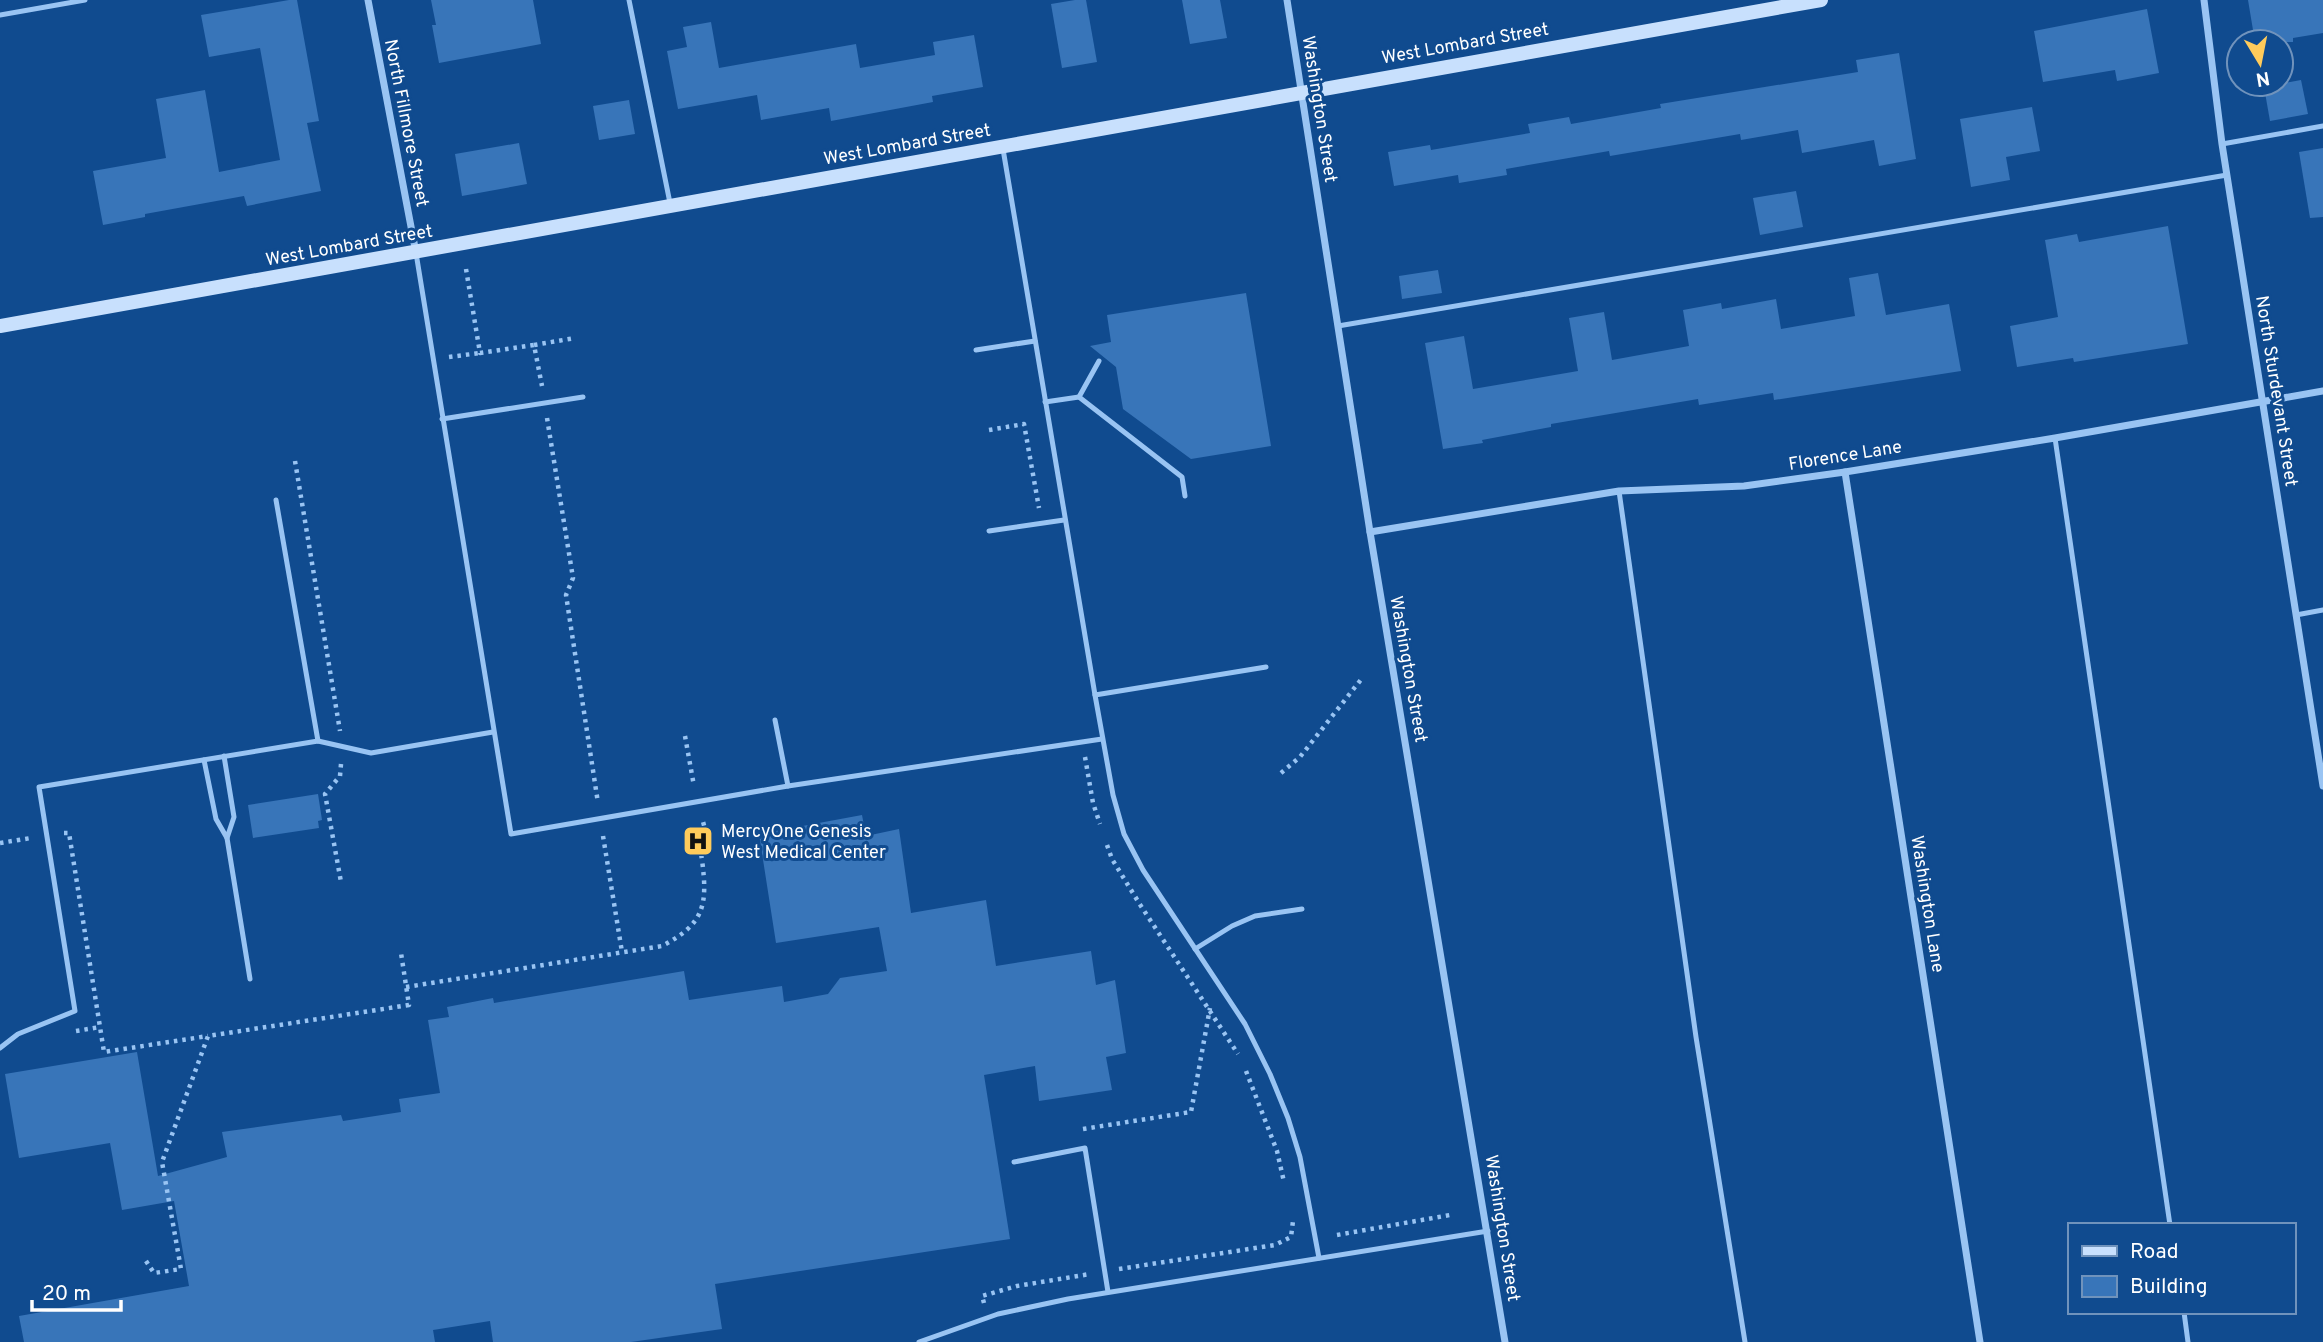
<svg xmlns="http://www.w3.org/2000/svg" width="2323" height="1342" font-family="Overpass,sans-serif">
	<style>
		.building { fill: #3875b9 }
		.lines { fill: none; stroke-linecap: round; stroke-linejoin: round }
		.path { stroke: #99c4f3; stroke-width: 4.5; stroke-dasharray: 3.5 5; stroke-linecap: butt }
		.lane { stroke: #99c4f3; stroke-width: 5 }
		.street { stroke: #99c4f3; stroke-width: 7 }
		.secondary { stroke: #c8e0fd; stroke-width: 14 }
		.labels { text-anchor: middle; stroke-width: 6; stroke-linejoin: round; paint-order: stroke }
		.street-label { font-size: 18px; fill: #fff; stroke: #104b8f }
		.poi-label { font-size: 18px; fill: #fff; stroke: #104b8f; text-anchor: start }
	</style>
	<rect width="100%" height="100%" fill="#104b8f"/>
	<g class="building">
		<path d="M289,0H297L319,121L307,123L321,191L247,206L244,196L145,214V217L103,225L93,171L166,158L156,99L205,90L219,172L280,160L260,48L209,57L201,15Z"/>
		<path d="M431,0H533L541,44L439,63L432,25H436Z"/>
		<path d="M1075,0H1086L1097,62L1062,68L1051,4Z"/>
		<path d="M1182,0H1220L1227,38L1190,44Z"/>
		<path d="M2248,0H2323V33L2293,38V42H2255Z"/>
		<path d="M2147,9L2159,73L2117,81L2115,70L2043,82L2034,31Z"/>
		<path d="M711,22L719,68L856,44L860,68L935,55L933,42L974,35L983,87L932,96L933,102L831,121L829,108L761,120L757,95L678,109L667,51L687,47L683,27Z"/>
		<path d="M1899,53L1916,159L1879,166L1874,140L1802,153L1798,130L1741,140L1740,134L1610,156L1609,151L1506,169L1507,175L1459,183L1458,175L1394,186L1388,152L1430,145L1431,150L1530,133L1528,124L1569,117L1571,124L1661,108L1660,104L1858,72L1856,60Z"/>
		<path d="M2301,80L2308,114L2270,121L2264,87Z"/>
		<path d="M629,100L635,134L599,140L593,106Z"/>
		<path d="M2032,107L2040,151L2006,157L2010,180L1971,187L1960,119Z"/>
		<path d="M519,143L527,184L462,196L455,154Z"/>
		<path d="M2323,148V217L2310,218L2299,152Z"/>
		<path d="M1796,191L1803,227L1760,235L1753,198Z"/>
		<path d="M2168,226L2188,344L2074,362L2073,358L2017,367L2010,326L2058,317L2045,240L2077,234L2079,242Z"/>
		<path d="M1438,270L1442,293L1402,299L1399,276Z"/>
		<path d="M1878,273L1886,315L1949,304L1961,371L1774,400L1773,393L1699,405L1698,399L1551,424V427L1482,440L1483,443L1443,449L1425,343L1464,336L1473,389L1578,371L1569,318L1604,312L1612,360L1689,346L1683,310L1721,303L1722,309L1776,299L1781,329L1855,316L1849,278Z"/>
		<path d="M1246,293L1271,446L1191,459L1123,409L1116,367L1090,346L1111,342L1107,315Z"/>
		<path d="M318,794L322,820L318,821L319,828L253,838L248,805Z"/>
		<path d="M862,815L866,836L899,829L911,913L986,900L996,966L1091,951L1096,985L1115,980L1126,1053L1106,1057L1112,1090L1039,1101L1035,1066L984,1075L1010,1239L715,1284L722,1329L631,1342H493L490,1321L433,1330L435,1342H24L19,1316L189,1286L174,1201L122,1210L110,1143L19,1158L5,1074L137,1052L158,1176L227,1157L222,1132L341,1115L343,1121L401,1112L399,1099L440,1093L428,1020L449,1017L447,1007L493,998L494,1003L684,971L689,1000L782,986L784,1002L828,994L840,978L887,971L879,927L776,943L759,834Z"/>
	</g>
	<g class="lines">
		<g class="path">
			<path d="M466,269L480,353L534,345L542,386"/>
			<path d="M534,345L575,338"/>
			<path d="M449,357L480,353"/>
			<path d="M547,418L573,578L566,595L598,803"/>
			<path d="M989,430L1024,424L1039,508"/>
			<path d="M295,461L340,731"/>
			<path d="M685,736L694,786"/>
			<path d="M1085,757L1093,803L1100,824"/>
			<path d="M341,764L340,776L325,794L341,882"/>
			<path d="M1281,773L1300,757L1363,677"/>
			<path d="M64,833H69L104,1052L208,1036"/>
			<path d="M603,836L622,952"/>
			<path d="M0,843L31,838"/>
			<path d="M1107,845L1112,859L1139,903L1238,1054"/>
			<path d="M406,987L662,946C704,924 708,906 702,860C700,847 698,840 705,829L702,818"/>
			<path d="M76,1031L100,1027"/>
			<path d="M1246,1071L1277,1151L1284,1182"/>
			<path d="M1083,1129L1191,1112L1210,1008"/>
			<path d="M1337,1235L1450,1215"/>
			<path d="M146,1261L154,1273L181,1269L162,1162L208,1036L409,1005L401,953"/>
			<path d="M1119,1269L1275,1245L1291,1237L1293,1221"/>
			<path d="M984,1303L982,1296L1017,1286L1090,1274"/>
		</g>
		<g class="lane">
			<path d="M629,0L670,203"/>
			<path d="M0,15L85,0"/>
			<path d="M2222,144L2323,126"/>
			<path d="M1003,149L1095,695L1113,795L1124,834L1143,870L1245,1024L1270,1074L1288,1118L1300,1157L1319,1258"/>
			<path d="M416,253L511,834L788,786L1102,739"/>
			<path d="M1338,326L2227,175"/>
			<path d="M976,350L1035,341"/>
			<path d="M1079,397L1099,361"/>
			<path d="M1045,402L1079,397L1182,477L1185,496"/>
			<path d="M442,419L583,397"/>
			<path d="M2055,438L2170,1225"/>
			<path d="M1619,491L1696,1037L1745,1342"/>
			<path d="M276,500L318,741"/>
			<path d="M989,531L1064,520"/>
			<path d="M2296,615L2323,610"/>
			<path d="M1095,695L1266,667"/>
			<path d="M775,720L788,786"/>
			<path d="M204,760L216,819L227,838L234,817L224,756"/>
			<path d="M227,838L250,979"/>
			<path d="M1195,949L1232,926L1255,916L1302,909"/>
			<path d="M0,1048L18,1034L75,1011L39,787L318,741L371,753L493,732"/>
			<path d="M1014,1162L1085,1148L1108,1292"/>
			<path d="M2184,1312L2188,1342"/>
			<path d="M919,1342L998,1314L1068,1299L1488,1231"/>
		</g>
		<g class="street">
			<path d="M368,0L416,253"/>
			<path d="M1287,0L1370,532L1505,1342"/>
			<path d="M2204,0L2222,144L2323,786"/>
			<path d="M1845,472L1980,1342"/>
			<path d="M1370,532L1619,491L1744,486L1845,472L2055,438L2323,391"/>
		</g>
		<path class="secondary" d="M0,326L1821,0"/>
	</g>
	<defs>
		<g id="hospital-square" transform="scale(1.575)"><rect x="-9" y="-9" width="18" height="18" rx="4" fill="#ffcb5b" stroke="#104b8f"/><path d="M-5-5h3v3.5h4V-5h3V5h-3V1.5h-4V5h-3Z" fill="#111"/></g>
	</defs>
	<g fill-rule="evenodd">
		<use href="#hospital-square" x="698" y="841"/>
	</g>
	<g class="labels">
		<g class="street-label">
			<text transform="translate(1465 43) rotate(-10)" y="6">West Lombard Street</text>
			<text transform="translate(1320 109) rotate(81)" y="6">Washington Street</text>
			<text transform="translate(407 123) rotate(79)" y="6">North Fillmore Street</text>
			<text transform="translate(907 144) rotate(-10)" y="6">West Lombard Street</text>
			<text transform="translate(349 245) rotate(-10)" y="6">West Lombard Street</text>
			<text transform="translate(2277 391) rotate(81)" y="6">North Sturdevant Street</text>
			<text transform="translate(1845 455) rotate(-9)" y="6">Florence Lane</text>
			<text transform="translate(1409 669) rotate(80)" y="6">Washington Street</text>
			<text transform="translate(1928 904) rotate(81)" y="6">Washington Lane</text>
			<text transform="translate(1503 1228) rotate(81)" y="6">Washington Street</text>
		</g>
		<g class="poi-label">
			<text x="721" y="837">MercyOne Genesis<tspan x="721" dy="21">West Medical Center</tspan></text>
		</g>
	</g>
	<rect x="2068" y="1223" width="228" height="91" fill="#104b8f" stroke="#7093bc" stroke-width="2"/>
	<rect x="2082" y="1246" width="35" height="10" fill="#c8e0fd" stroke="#7093bc" stroke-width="2"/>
	<text x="2130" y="1258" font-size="21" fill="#ffffff">Road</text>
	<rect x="2082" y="1276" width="35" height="21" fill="#3875b9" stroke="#7093bc" stroke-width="2"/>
	<text x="2130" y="1293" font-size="21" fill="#ffffff">Building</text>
	<g transform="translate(2260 63) rotate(170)"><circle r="33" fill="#104b8f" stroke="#7093bc" stroke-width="2"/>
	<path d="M0-5L12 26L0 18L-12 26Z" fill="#ffcb5b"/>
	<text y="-10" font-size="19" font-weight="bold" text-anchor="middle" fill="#ffffff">N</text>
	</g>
	<path d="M32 1300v10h89v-10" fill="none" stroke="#ffffff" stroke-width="3.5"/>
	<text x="42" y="1300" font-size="21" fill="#ffffff" stroke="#104b8f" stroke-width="5" paint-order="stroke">20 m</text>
</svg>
